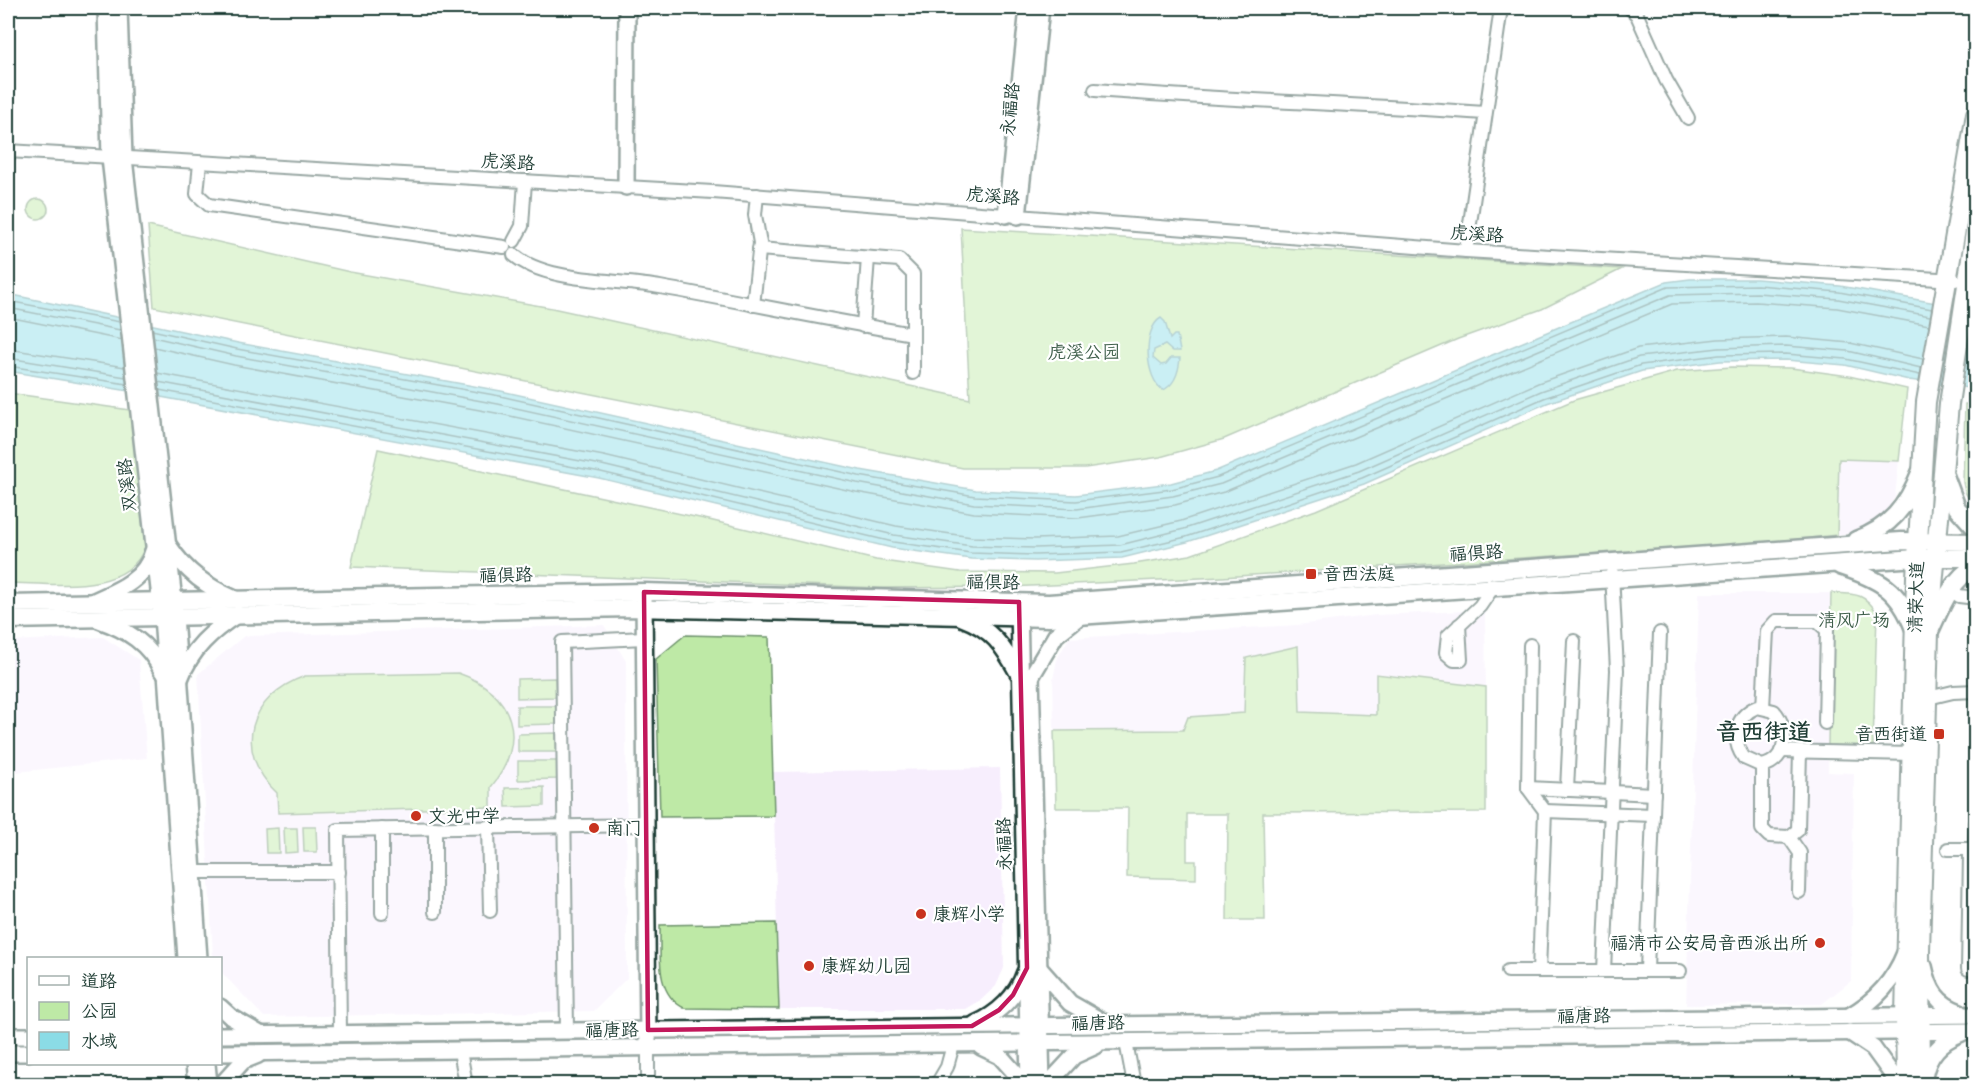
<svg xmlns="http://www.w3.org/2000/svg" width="1983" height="1092" font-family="Mali,'LXGW WenKai TC',sans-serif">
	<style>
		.built { fill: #f7eefd }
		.green { fill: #bee9a6; stroke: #6e936d; stroke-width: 1.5 }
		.water { fill: #8bdce6; stroke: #609c9f; stroke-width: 1.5 }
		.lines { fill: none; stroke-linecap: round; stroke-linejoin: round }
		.shore { stroke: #4a7d7b; stroke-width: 1.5 }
		.minor-casing { stroke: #1f3d34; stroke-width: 16 }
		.tertiary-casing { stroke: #1f3d34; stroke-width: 20 }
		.secondary-casing { stroke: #1f3d34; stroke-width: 21 }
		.primary-casing { stroke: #1f3d34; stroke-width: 22 }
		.minor { stroke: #fff; stroke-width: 12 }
		.tertiary { stroke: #fff; stroke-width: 15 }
		.secondary { stroke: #fff; stroke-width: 16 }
		.primary { stroke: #fff; stroke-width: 18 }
		.marked { fill: none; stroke: #c2185b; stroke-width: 4.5; stroke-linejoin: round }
		.poi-dot { fill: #c8321e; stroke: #fff; stroke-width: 2 }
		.labels { text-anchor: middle; stroke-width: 4.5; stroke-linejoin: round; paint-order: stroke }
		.street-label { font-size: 18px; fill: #1f3d34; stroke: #fff }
		.park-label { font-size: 18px; fill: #3f5f4b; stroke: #fff }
		.poi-label { font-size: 18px; fill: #1f3d34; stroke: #fff; text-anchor: start }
		.district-label { font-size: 24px; font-weight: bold; fill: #1f3d34; stroke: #fff }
	</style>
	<rect width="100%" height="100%" fill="#fff"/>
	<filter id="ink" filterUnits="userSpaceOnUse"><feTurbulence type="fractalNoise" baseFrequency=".0167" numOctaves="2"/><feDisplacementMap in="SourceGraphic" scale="12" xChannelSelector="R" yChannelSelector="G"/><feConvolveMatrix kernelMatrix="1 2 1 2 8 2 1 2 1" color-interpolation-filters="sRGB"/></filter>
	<g filter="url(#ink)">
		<g class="built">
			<path d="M1839,459L1899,461L1895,497L1878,523L1860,532L1837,535Z"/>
			<path d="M1699,593H1831L1828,772L1854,773L1851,981L1822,1004L1686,1005Z"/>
			<path d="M1485,610L1486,687L1376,674V715L1299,712L1244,713L1188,717L1183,730L1054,731L1053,679L1057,659L1069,638L1297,625L1376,615Z"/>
			<path d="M604,625L626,661L627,978L594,1011L264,1017L221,972L220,958H213L198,674L244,636Z"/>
			<path d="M103,637L139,660L147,758L8,773V641Z"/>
			<path d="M1000,768L1004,968L996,986L981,1000L966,1009H779L773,772Z"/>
		</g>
		<g class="green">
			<circle cx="38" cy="209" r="10"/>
			<path d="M148,226L350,272L552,308L970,399L961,228L1622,269L1542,309L1458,339L1224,439L1160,457L1085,468H963L154,307Z"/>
			<path d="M1732,367L1791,368L1849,376L1907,389L1899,461L1839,459L1837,535L1772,542L1222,577L1007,587L881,588L351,567L378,449L709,520L876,560L960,572L1055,573L1134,564L1190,555L1316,510L1574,400L1677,371Z"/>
			<path d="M8,393L130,410L145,547C127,596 50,583 8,583Z"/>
			<path d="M1965,404L1975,405V509L1965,492L1963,482Z"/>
			<path d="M1831,593C1854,594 1864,592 1877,613L1873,746L1828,745Z"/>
			<path d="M685,635L769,637L774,816L660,817L656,659Z"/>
			<path d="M1298,646L1300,712L1376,715V674L1486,687V812L1263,813L1265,920H1227L1228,814H1187V861H1196V879L1127,877L1128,808H1056L1054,731L1183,730L1188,717L1244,713L1246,658Z"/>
			<path d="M458,673C514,692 529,741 491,787V807L278,813L277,793C232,750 249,696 305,676Z"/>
			<path d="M555,678L556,697L517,698V679Z"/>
			<path d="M517,706H556V724L517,725Z"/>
			<path d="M556,733L557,752H518V734Z"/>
			<path d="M518,761H557V779L518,780Z"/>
			<path d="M544,787V806L506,807L505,788Z"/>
			<path d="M303,827H316L317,852H304Z"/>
			<path d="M278,828L279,853H266L265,829Z"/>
			<path d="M284,828H297L298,852L285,853Z"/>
			<path d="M776,923L779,1009L684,1008C654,993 661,954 660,925Z"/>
		</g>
		<g class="water">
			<path d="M1690,279H1757L1840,286L1975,310L1976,389L1909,380L1845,365L1786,360L1720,361L1642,371L1547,403L1364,484L1187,542L1122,558L1035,561L971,559L892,548L599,478L123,390L8,371V294L238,343L501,391L860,470L976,490L1076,495L1171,483L1216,471L1666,282Z"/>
			<path d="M1161,318L1165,322L1170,339L1174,335H1177L1180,351H1172L1165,345L1154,350L1153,358L1161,365L1166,364L1171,358H1180C1179,370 1175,385 1163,390C1145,379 1142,329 1161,318Z"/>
		</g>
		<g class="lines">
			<g class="shore">
				<path d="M8,301L120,322"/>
				<path d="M8,308L120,330"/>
				<path d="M8,317L122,340"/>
				<path d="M152,330L237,349L500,396L859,476L975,496L1076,501L1172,489L1218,477L1668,287L1757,285L1839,292L1932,309"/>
				<path d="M153,337L236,356L498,404L857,483L974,504L1077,509L1173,496L1221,484L1670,295L1757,293L1838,299L1930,316"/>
				<path d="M154,347L234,365L496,413L856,492L974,513L1078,518L1175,505L1224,492L1672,304L1756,302L1837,308L1929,325"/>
				<path d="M8,349L125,367"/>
				<path d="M8,358L126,377"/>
				<path d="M8,366L127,384"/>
				<path d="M157,373L604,456L896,526L972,537L1035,539L1118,536L1181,521L1356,463L1538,383L1638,348L1718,339L1786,337L1850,343L1923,359"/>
				<path d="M158,382L602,465L894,535L972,546L1035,548L1120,545L1184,529L1359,471L1541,391L1639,357L1719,348L1786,346L1848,351L1921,368"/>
				<path d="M159,390L601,472L893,542L971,553L1035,555L1121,552L1186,537L1362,478L1544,398L1641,365L1719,355L1786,354L1846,359L1920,375"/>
			</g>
			<g class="minor-casing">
				<g id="minor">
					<path d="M1630,8L1637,15L1666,80L1688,118"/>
					<path d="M1095,90C1225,100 1355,104 1485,113"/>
					<path d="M8,151L713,192L1466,251L1955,280"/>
					<path d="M200,163L197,194L209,205L504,247"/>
					<path d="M514,241L522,226L525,181"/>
					<path d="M759,249L899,260L913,274V373"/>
					<path d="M1466,251L1501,8"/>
					<path d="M514,255C546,283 619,279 660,287C744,302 828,320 913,334"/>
					<path d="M753,305L760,243L755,215L757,195"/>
					<path d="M863,326L868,258"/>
					<path d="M1951,589L1959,596L1976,598"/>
					<path d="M1459,625L1461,660H1454L1446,653L1448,636L1480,606L1493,587"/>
					<path d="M1530,645L1528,788L1545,811L1539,971H1680"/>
					<path d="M1928,698L1953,692L1976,691"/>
					<path d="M1757,707L1774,711C1789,728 1789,760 1762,766L1744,758C1731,740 1735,716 1757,707Z"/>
					<path d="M1763,708L1767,631L1776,621H1817L1827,630L1825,723"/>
					<path d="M1781,751L1912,754"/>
					<path d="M1762,766V829L1769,836L1789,837L1798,830L1800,752"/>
					<path d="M1528,788L1654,794"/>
					<path d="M1567,790L1574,641"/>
					<path d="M1545,811L1653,815"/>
					<path d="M1976,824L1975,849L1970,855L1968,969H1976"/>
					<path d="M488,827L490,911"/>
					<path d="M435,828V912"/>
					<path d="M1789,837L1800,853L1799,892"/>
					<path d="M1948,849H1976"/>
					<path d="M193,872H339"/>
					<path d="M382,913V829"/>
					<path d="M1647,970L1660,633"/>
					<path d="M1508,971H1539"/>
					<path d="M1604,971L1617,670L1612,573"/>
					<path d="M567,1031L562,642L644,638"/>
					<path d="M340,1034L338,830L646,825"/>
					<path d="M1126,1042L1134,1084"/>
					<path d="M648,1049V1084"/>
					<path d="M460,1051L466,1084"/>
					<path d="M937,1084L947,1067L953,1045"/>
				</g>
			</g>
			<g class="tertiary-casing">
				<g id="tertiary">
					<path d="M106,8L110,158L162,616L186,958"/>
					<path d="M119,8L124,158L174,601L199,958"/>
					<path d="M626,187L627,8"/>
					<path d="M1006,215L1028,8"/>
					<path d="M1018,216L1041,8"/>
					<path d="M169,546C186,572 207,587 235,599"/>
					<path d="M644,596L648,1040"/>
					<path d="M94,601C119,590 146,579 153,551"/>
					<path d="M1019,605L1029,1084"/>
					<path d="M962,618C992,629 1003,646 1018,673"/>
					<path d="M99,620C127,630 149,643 162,671"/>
					<path d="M1031,674L1042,1084"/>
					<path d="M1031,677L1056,635L1080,616"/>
					<path d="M180,679C191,649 212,631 238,614"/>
					<path d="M1924,966C1929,990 1937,1004 1960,1012"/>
					<path d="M1039,968L1070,1003L1105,1023"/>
					<path d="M220,1007L231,1017L260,1034"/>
					<path d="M1849,1016C1876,1001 1894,981 1905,953"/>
					<path d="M975,1024C998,1014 1017,996 1025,972"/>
					<path d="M1849,1032L1873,1048L1899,1084"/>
					<path d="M220,1035L1976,1015"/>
					<path d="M8,1036H28"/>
					<path d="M981,1047L1000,1056L1025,1084"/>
					<path d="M8,1053H28"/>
					<path d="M220,1053L1976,1031"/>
					<path d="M194,1064L196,1084"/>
					<path d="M207,1064L209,1084"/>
					<path d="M1924,1078C1927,1056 1941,1041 1962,1033"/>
					<path d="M222,1084L243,1061L258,1055"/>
					<path d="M1048,1084L1074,1056L1096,1046"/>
				</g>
			</g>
			<g class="secondary-casing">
				<g id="secondary">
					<path d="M1944,473L1957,508L1976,529"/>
					<path d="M1856,540C1890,528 1907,506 1920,473"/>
					<path d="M1840,566C1879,579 1899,589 1914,629"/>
					<path d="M8,604L644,592L1049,603L1901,541L1976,542"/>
					<path d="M8,620L633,608L1049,618L1917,558H1976"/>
					<path d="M1931,629C1942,605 1952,579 1976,565"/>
				</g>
			</g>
			<g class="primary-casing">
				<g id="primary">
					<path d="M1906,1084L1905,1015L1916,577L1926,402L1976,114"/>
					<path d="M1921,1084L1920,951L1929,632L1949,404L1976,226"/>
				</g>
			</g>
			<use href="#minor" class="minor"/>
			<use href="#tertiary" class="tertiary"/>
			<use href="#secondary" class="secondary"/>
			<use href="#primary" class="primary"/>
		</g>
	</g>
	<path d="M0 0H1983V1092H0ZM644,592L1019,602L1027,968L1013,995L999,1010L972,1026L648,1030Z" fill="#fff" fill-opacity=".55" fill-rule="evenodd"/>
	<path class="marked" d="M644,592L1019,602L1027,968L1013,995L999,1010L972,1026L648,1030Z"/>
	<g class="poi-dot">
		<rect x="1305" y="568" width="12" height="12" rx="3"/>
		<rect x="1933" y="728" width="12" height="12" rx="3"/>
		<circle cx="416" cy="816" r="6"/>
		<circle cx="594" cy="828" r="6"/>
		<circle cx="921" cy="914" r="6"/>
		<circle cx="1820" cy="943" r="6"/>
		<circle cx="809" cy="966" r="6"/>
	</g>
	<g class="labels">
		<g class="street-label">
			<text transform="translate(1010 109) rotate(-84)" y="6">永福路</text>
			<text transform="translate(508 162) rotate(3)" y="6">虎溪路</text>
			<text transform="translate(993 196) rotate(5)" y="6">虎溪路</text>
			<text transform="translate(1477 234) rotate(4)" y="6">虎溪路</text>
			<text transform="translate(127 485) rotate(-96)" y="6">双溪路</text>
			<text transform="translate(1476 553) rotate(-4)" y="6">福俱路</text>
			<text transform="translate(506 575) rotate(-1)" y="6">福俱路</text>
			<text transform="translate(993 582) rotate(1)" y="6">福俱路</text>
			<text transform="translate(1916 597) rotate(-88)" y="6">清荣大道</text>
			<text transform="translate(1004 844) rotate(-91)" y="6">永福路</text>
			<text transform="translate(1584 1016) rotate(-1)" y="6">福唐路</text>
			<text transform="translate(1098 1023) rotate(-1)" y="6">福唐路</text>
			<text transform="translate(612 1030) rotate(-1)" y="6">福唐路</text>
		</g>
		<g class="park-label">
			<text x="1084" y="358">虎溪公园</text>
			<text x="1854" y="626">清风广场</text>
		</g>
		<g class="poi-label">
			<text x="1323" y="580">音西法庭</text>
			<text x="1927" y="740" text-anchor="end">音西街道</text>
			<text x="428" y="822">文光中学</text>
			<text x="606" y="834">南门</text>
			<text x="933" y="920">康辉小学</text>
			<text x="1808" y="949" text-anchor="end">福清市公安局音西派出所</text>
			<text x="821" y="972">康辉幼儿园</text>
		</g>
		<g class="district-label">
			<text x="1764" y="740">音西街道</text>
		</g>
	</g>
	<rect width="1983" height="1092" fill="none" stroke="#fff" stroke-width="30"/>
	<rect x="15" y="15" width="1953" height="1062" fill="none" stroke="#1f3d34" stroke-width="2" filter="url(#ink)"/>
	<rect x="27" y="957" width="195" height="108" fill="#ffffff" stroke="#a5b1ae" stroke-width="1.5"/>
	<rect x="39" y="976" width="30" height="9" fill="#ffffff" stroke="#a5b1ae" stroke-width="1.5"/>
	<text x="81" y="987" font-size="18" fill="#1f3d34">道路</text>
	<rect x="39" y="1002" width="30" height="18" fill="#bee9a6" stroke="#a5b1ae" stroke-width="1.5"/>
	<text x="81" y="1017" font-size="18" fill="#1f3d34">公园</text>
	<rect x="39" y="1032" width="30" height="18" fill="#8bdce6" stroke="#a5b1ae" stroke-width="1.5"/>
	<text x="81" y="1047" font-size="18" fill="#1f3d34">水域</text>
</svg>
